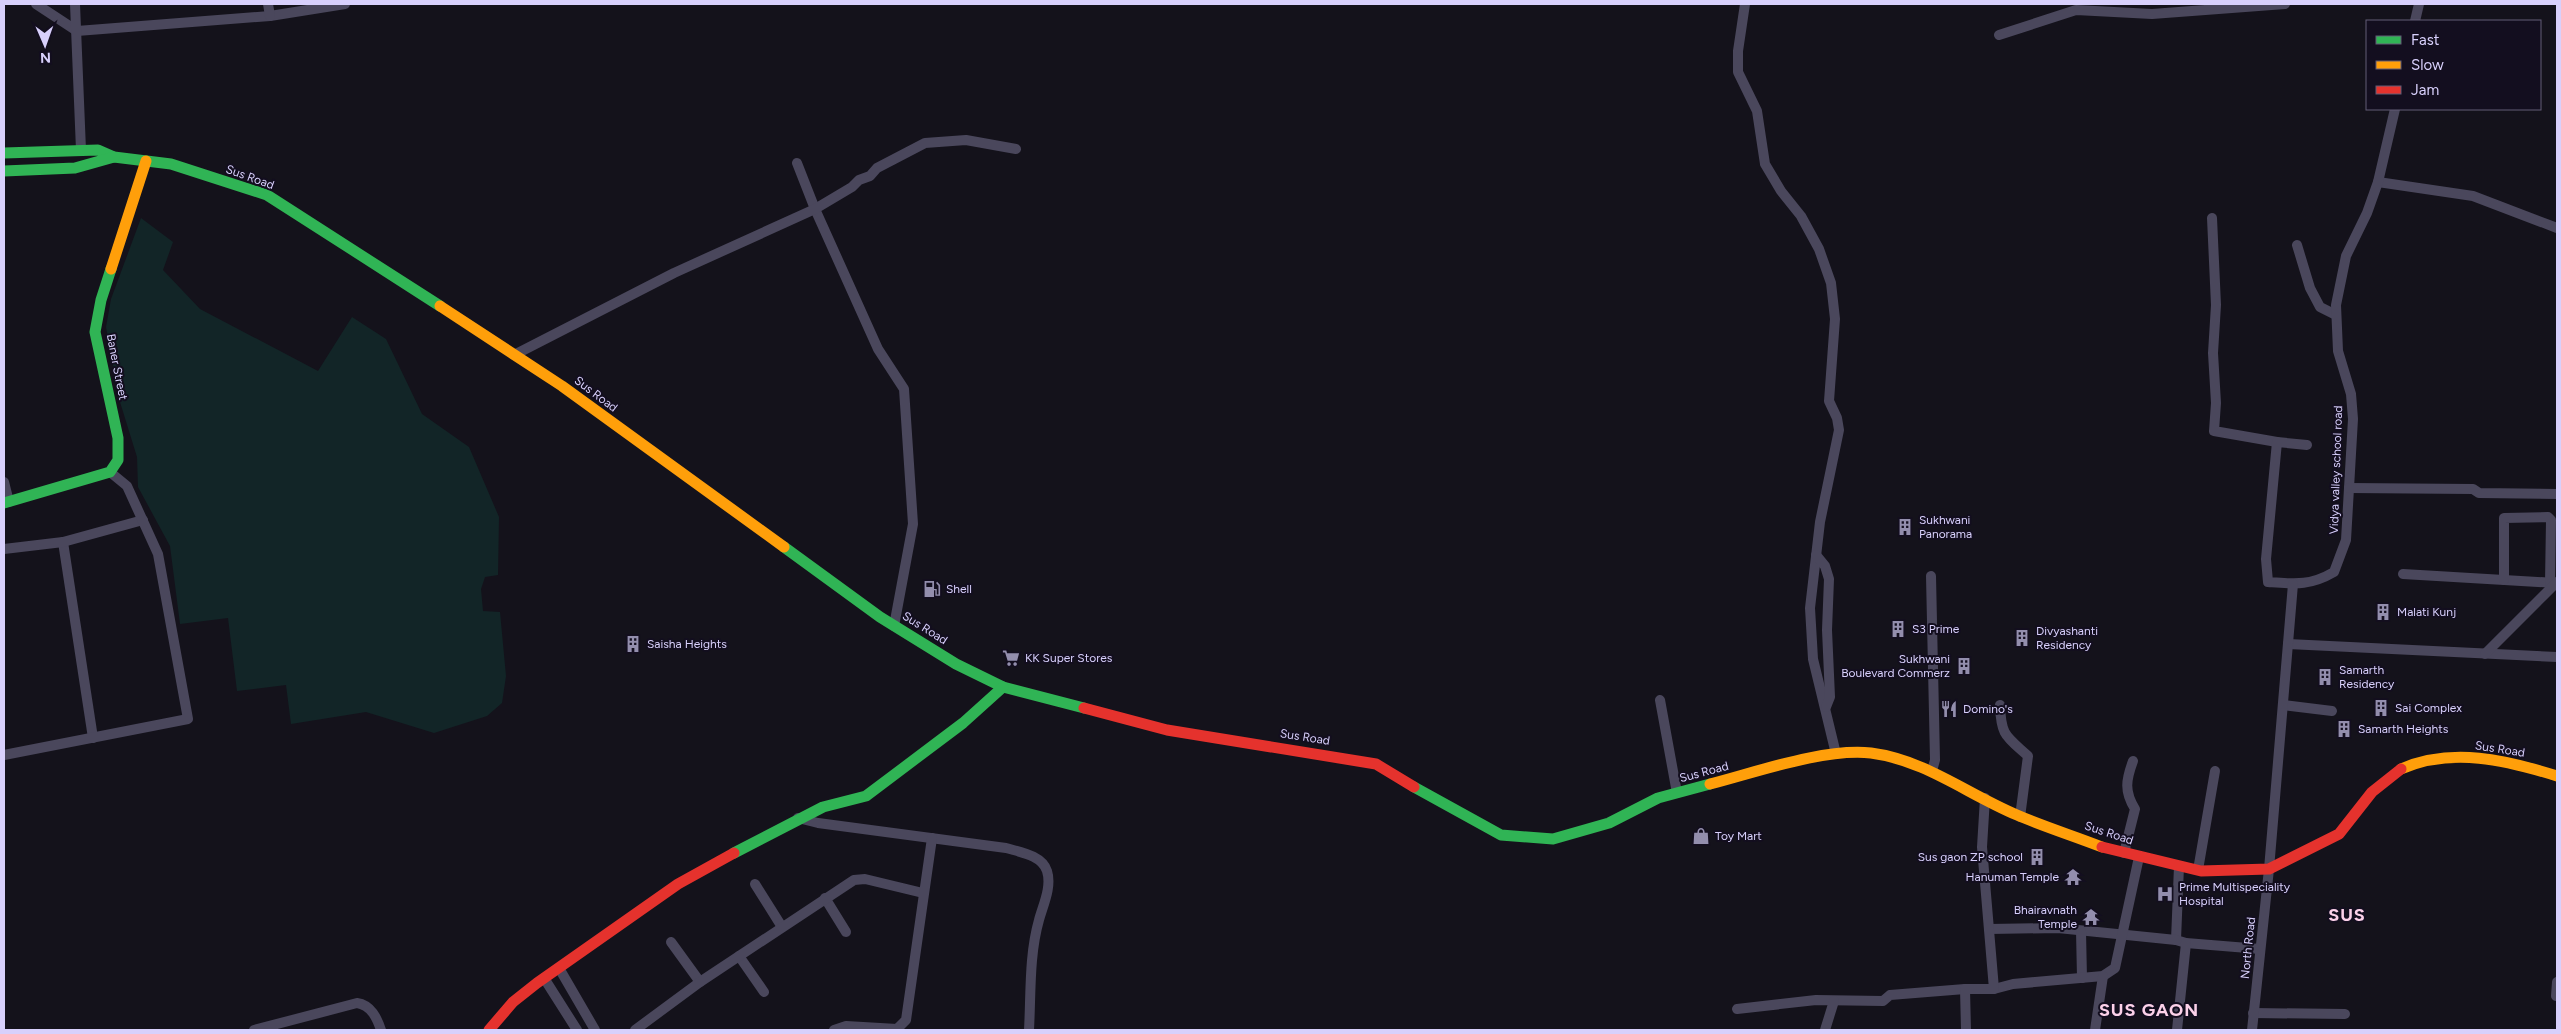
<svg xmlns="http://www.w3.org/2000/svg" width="2561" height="1034" font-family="Figtree,sans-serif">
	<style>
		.green { fill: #122527 }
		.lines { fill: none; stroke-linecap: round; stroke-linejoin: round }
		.street { stroke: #4a475c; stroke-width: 10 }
		.fast { stroke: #30b455; stroke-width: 11 }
		.slow { stroke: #ff9f0a; stroke-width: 11 }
		.jam { stroke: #e5322d; stroke-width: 11 }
		.labels { text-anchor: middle; stroke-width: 4; stroke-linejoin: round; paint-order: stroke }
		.street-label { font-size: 12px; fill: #d8d0fc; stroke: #130e1f }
		.poi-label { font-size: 12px; fill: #d8d0fc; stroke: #130e1f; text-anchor: start }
		.district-label { font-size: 18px; font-weight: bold; letter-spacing: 1px; fill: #fcd1e9; stroke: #130e1f }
	</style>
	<rect width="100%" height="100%" fill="#14121b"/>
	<path class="green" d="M141,218L173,242L163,270L200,309L318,371L352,317L386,339L422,414L469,447L499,517L498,575L485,577L481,589L483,611L500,612L506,676L502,703L487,716L434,733L366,712L291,724L286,685L237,691L228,618L180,624L170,546L138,487L137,457L120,402L106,327L111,299Z"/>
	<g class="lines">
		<g class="street">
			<path d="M36,4L77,31L270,16L345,4"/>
			<path d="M75,4L81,150"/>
			<path d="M268,4L270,16"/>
			<path d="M1745,4L1738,51V72L1757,111L1765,164L1781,191L1801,216L1819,249L1831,283L1835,319L1829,401L1837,418L1839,430L1820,522L1810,608L1813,659L1836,754"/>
			<path d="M2415,21L2419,4"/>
			<path d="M1999,35L2076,10L2152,14L2285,4"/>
			<path d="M797,163L815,209L878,349L904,389L913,524L894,626"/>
			<path d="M2378,182L2473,196L2557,228"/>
			<path d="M2212,218L2216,305L2213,353L2216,403L2214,431L2277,442"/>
			<path d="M2297,245L2310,288L2320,307L2336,315"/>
			<path d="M514,355L674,273L815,209L852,187L859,180L870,176L877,168L925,143L966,140L1016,149"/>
			<path d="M2307,445L2277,442L2266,559L2268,582C2295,584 2310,586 2334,572L2346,540L2353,419L2351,394L2338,351L2336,305L2346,256L2367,213L2378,182L2395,109"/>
			<path d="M4,482L9,502"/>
			<path d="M2349,488L2473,489L2479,493L2557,494"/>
			<path d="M63,542L93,738"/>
			<path d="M4,549L63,542L143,520"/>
			<path d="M1816,555L1825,566L1829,579L1827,630L1830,697L1826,707"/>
			<path d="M2403,574L2556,583"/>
			<path d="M1931,576L1935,760L1932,771"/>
			<path d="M2504,580V518L2548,517L2551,520L2550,583"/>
			<path d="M2288,644L2557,657"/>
			<path d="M2485,654L2557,582"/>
			<path d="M1660,700L1677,793"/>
			<path d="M2000,705C2001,736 2006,736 2028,756L2020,817"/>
			<path d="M2283,705L2332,711"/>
			<path d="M4,755L188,719L158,554L127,486L110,472"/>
			<path d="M798,818L818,823L1006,848C1019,852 1042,855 1047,871C1052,887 1043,905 1039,920C1029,955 1031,994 1029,1030"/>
			<path d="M2124,853L2135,809C2124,791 2126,780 2133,761"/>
			<path d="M2179,866L2176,940L2186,943L2260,949"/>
			<path d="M2198,870L2215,771"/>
			<path d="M755,884L782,927"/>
			<path d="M825,898L846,932"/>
			<path d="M1989,929L2058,928L2176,940"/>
			<path d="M2081,931L2082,978"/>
			<path d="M671,942L700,982"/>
			<path d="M739,956L764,992"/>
			<path d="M559,968L595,1030"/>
			<path d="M544,978L577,1030"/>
			<path d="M1994,989L2013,984L2103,976L2115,968L2139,857"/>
			<path d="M2556,996L2557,982"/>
			<path d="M1737,1009L1816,1000L1883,1001L1890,995L1965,989"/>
			<path d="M2253,1013L2345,1014"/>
			<path d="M254,1030L357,1003C371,1005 377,1018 381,1030"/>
			<path d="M635,1030L700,982L854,880L865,879L923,893"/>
			<path d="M834,1030L846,1026L897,1029L906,1020L932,838"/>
			<path d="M1825,1030L1834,1001"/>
			<path d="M1966,1030L1965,989H1994L1982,847L1985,798"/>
			<path d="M2095,1030L2103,976"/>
			<path d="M2177,1030L2186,943"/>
			<path d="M2252,1030L2269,869L2293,584"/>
		</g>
		<g class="fast">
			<path d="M4,153L98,150L114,157L171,164L267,195L440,306"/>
			<path d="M4,171L75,168L114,157"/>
			<path d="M4,503L110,472L118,460V438L95,332L101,300L111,269"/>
			<path d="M784,547L880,617L956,664L1003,687L1084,708"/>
			<path d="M1414,787L1501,835L1553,839L1609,823L1658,798L1710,784"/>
			<path d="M734,853L823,807L866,796L963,723L1003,687"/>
		</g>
		<g class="slow">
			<path d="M111,269L146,161"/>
			<path d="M440,306L562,386L784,547"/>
			<path d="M2401,769C2452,747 2506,760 2557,776"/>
			<path d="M1710,784C1757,772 1823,748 1871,753C1925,760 1967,794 2017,815C2045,827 2074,836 2102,847"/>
		</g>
		<g class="jam">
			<path d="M1084,708L1167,730L1376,764L1414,787"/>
			<path d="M2102,847L2201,871L2269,869L2339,834L2372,792L2401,769"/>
			<path d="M489,1030L513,1002L537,983L678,884L734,853"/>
		</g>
	</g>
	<defs>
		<g id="building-bare" transform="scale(1.35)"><path d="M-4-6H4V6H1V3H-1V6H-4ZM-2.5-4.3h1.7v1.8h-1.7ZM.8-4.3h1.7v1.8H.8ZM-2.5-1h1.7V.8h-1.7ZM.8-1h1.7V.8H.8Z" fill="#938ead" stroke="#130e1f" stroke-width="2.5" paint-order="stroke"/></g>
		<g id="fuel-bare" transform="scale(1.35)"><path d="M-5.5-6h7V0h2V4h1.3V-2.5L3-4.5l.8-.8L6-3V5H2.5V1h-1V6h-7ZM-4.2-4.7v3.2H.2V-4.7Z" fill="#938ead" stroke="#130e1f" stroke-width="2.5" paint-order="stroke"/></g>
		<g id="supermarket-bare" transform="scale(1.35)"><path d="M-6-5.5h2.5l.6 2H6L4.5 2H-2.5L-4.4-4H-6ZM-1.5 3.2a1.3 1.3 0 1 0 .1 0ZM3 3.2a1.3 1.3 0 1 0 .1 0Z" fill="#938ead" stroke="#130e1f" stroke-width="2.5" paint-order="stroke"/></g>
		<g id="restaurant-bare" transform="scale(1.35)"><path d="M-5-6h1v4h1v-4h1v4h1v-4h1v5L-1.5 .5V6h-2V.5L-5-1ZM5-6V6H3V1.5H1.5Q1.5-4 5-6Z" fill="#938ead" stroke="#130e1f" stroke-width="2.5" paint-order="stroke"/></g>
		<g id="shop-bare" transform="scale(1.35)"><path d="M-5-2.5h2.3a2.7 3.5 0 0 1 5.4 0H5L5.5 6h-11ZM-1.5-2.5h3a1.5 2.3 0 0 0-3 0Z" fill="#938ead" stroke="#130e1f" stroke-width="2.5" paint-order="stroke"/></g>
		<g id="temple-bare" transform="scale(1.35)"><path d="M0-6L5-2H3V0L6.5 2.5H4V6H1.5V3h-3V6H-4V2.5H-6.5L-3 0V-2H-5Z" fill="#938ead" stroke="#130e1f" stroke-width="2.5" paint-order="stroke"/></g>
		<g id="hospital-bare" transform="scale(1.35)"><path d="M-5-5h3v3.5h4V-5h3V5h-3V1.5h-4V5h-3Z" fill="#938ead" stroke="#130e1f" stroke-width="2.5" paint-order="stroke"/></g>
	</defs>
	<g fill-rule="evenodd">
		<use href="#building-bare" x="1905" y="527"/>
		<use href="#fuel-bare" x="932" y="589"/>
		<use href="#building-bare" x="2383" y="612"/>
		<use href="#building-bare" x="1898" y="629"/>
		<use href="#building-bare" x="2022" y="638"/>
		<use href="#building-bare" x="633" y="644"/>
		<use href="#supermarket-bare" x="1011" y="658"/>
		<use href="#building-bare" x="1964" y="666"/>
		<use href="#building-bare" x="2325" y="677"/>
		<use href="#building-bare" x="2381" y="708"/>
		<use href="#restaurant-bare" x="1949" y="709"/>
		<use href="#building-bare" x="2344" y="729"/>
		<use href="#shop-bare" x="1701" y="836"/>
		<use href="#building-bare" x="2037" y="857"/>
		<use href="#temple-bare" x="2073" y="877"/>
		<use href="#hospital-bare" x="2165" y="894"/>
		<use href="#temple-bare" x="2091" y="917"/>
	</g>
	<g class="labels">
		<g class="street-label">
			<text transform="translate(250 177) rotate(20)" y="4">Sus Road</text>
			<text transform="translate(117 367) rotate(79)" y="4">Baner Street</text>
			<text transform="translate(596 394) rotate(37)" y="4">Sus Road</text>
			<text transform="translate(2336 470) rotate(-88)" y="4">Vidya valley school road</text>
			<text transform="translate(925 628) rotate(32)" y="4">Sus Road</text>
			<text transform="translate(1305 737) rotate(9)" y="4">Sus Road</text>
			<text transform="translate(2500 749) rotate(9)" y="4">Sus Road</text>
			<text transform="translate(1704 772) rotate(-15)" y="4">Sus Road</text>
			<text transform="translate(2109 833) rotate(18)" y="4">Sus Road</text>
			<text transform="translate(2248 948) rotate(-84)" y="4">North Road</text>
		</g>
		<g class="poi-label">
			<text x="1919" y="524">Sukhwani<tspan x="1919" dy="14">Panorama</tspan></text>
			<text x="946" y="593">Shell</text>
			<text x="2397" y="616">Malati Kunj</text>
			<text x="1912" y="633">S3 Prime</text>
			<text x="2036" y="635">Divyashanti<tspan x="2036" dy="14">Residency</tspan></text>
			<text x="647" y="648">Saisha Heights</text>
			<text x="1025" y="662">KK Super Stores</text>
			<text x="1950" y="663" text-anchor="end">Sukhwani<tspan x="1950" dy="14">Boulevard Commerz</tspan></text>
			<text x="2339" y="674">Samarth<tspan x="2339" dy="14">Residency</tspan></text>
			<text x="2395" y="712">Sai Complex</text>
			<text x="1963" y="713">Domino's</text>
			<text x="2358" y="733">Samarth Heights</text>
			<text x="1715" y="840">Toy Mart</text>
			<text x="2023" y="861" text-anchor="end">Sus gaon ZP school</text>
			<text x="2059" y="881" text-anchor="end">Hanuman Temple</text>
			<text x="2179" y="891">Prime Multispeciality<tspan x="2179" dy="14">Hospital</tspan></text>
			<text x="2077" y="914" text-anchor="end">Bhairavnath<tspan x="2077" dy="14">Temple</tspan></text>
		</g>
		<g class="district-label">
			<text x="2347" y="921">SUS</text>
			<text x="2149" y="1016">SUS GAON</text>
		</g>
	</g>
	<rect width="2561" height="1034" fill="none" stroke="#d8d0fc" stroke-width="10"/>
	<rect x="2366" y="20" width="175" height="90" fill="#130e1f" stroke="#625c77"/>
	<rect x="2376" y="36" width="25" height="8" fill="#30b455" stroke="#625c77"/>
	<text x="2411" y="45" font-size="15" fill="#d8d0fc">Fast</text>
	<rect x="2376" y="61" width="25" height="8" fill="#ff9f0a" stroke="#625c77"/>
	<text x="2411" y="70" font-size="15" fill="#d8d0fc">Slow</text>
	<rect x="2376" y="86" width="25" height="8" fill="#e5322d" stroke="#625c77"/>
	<text x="2411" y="95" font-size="15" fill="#d8d0fc">Jam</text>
	<g transform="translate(45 45) rotate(178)" stroke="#130e1f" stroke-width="4" paint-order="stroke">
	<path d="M0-4L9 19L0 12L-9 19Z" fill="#d8d0fc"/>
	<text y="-8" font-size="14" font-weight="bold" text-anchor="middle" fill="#d8d0fc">N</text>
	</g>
</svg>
